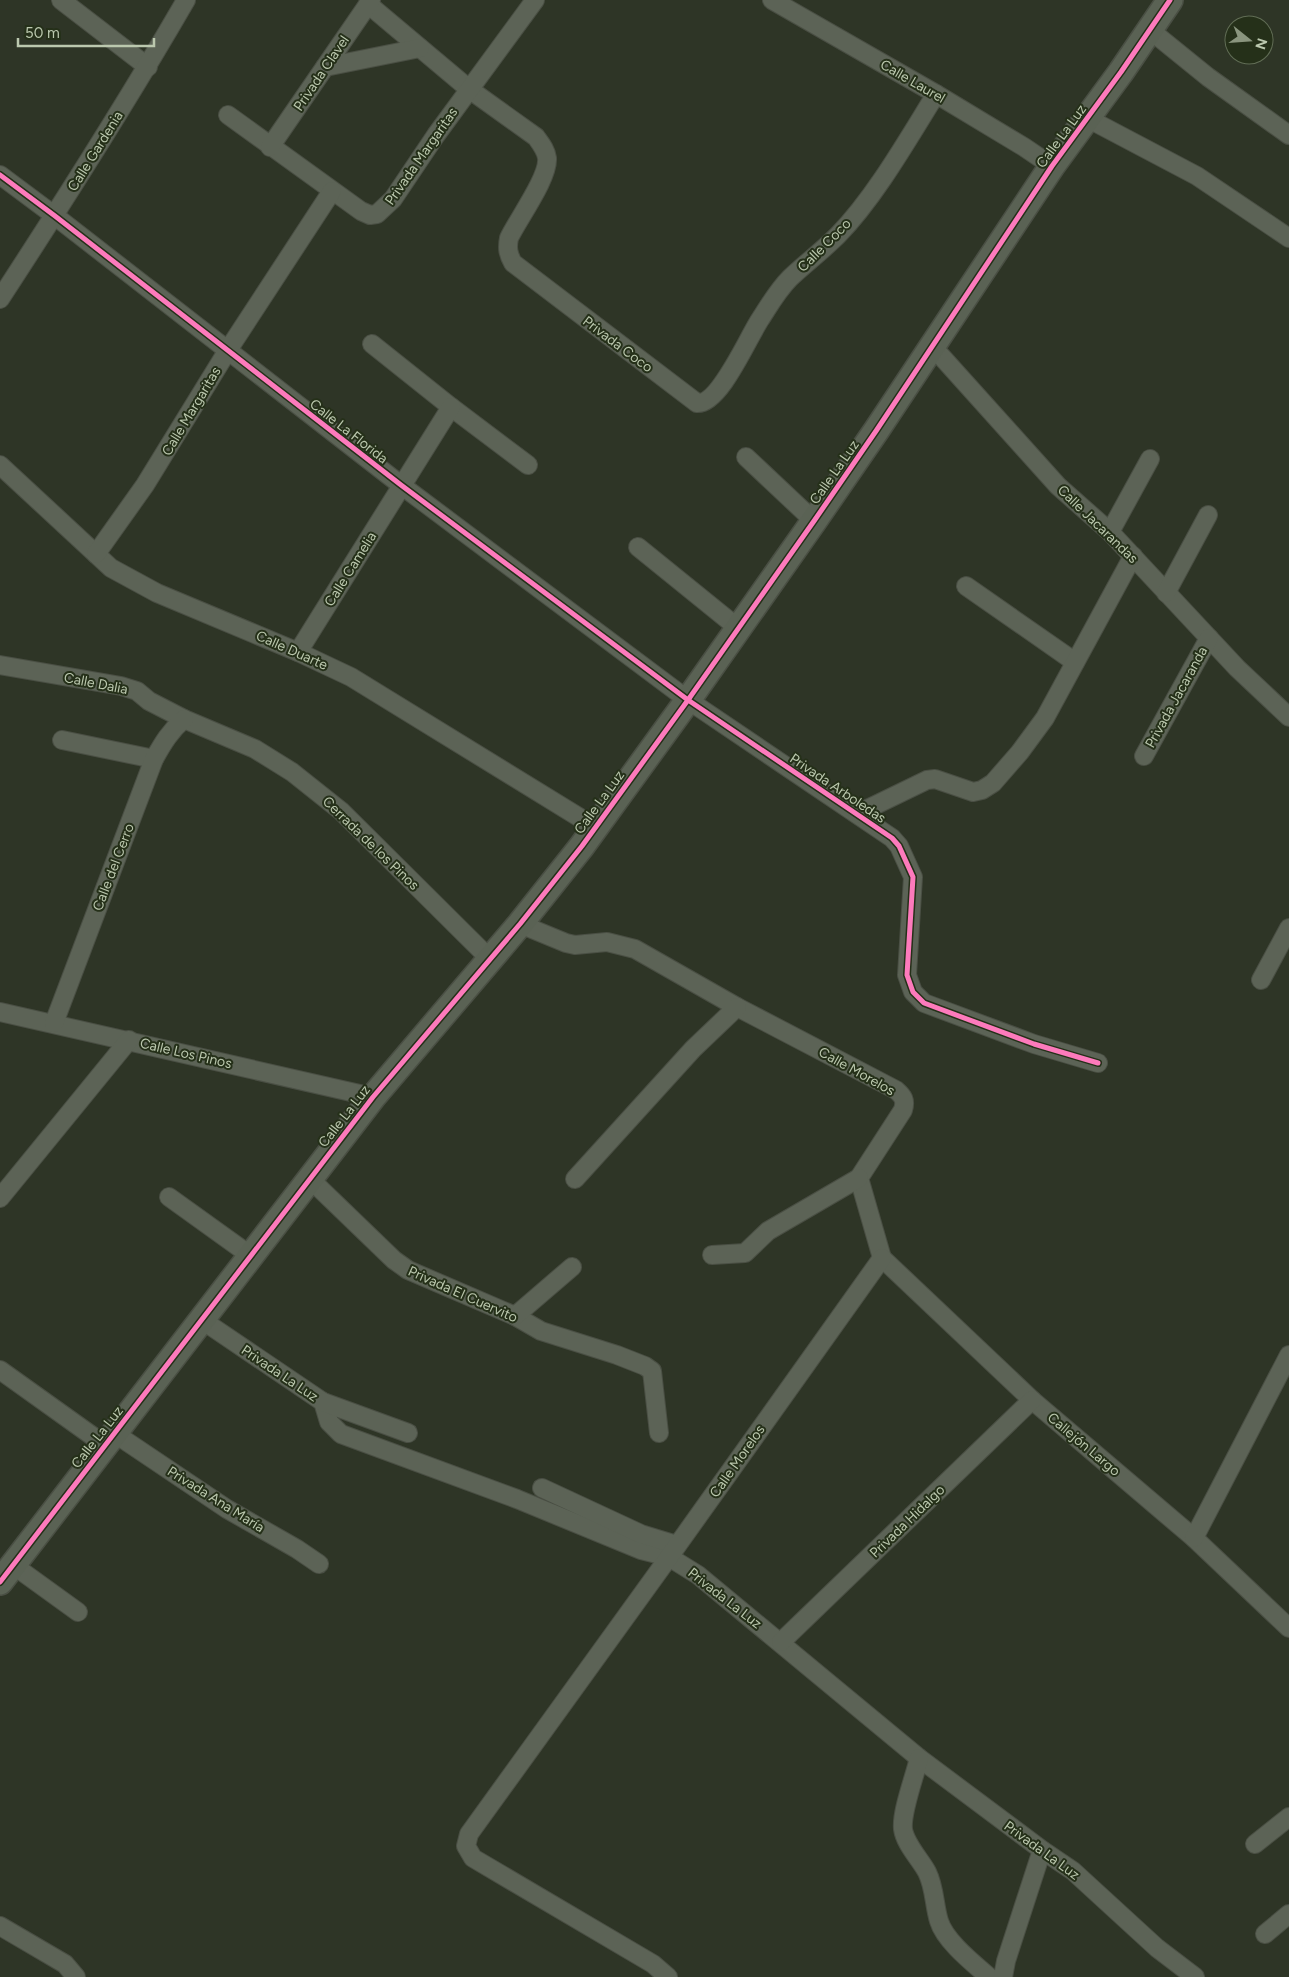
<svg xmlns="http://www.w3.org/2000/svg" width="1289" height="1977" font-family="Figtree,sans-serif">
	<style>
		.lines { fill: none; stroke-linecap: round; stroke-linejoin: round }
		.street-casing { stroke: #4a4f44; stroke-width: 20 }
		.secondary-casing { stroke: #4a4f44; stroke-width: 28 }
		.street { stroke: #5c6356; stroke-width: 18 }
		.secondary { stroke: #5a6254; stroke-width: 25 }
		.cycleway-casing { stroke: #253019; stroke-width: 8 }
		.cycleway { stroke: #fd7abc; stroke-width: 5 }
		.labels { text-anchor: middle; stroke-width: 4; stroke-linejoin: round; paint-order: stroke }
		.street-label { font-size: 14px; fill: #bbc8ae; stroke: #253019 }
	</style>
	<rect width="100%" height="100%" fill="#2e3526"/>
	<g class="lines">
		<g class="street-casing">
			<g id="street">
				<path d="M61,0L148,67"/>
				<path d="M772,0L936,94L1024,147L1052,166"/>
				<path d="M368,4L469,89L536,137C541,144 546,150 547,158C549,177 518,219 509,238C507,248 508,254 513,263L697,403C720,405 749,335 761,318C770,304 778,290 790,278C806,263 823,250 838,235C875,197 908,139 936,94"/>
				<path d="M1150,30L1208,77L1289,135"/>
				<path d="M325,67L420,48"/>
				<path d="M228,115L361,211L370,215L377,214L393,199L436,135L535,0"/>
				<path d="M1087,118L1197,176L1289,238"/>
				<path d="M270,147L371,0"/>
				<path d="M0,175L55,216L401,485L688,700L892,838L899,846L913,877L907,975L913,992L924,1003L1034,1044L1098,1063"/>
				<path d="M0,299C64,201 127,102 186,0"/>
				<path d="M372,344L451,407L528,465"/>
				<path d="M933,347L1058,486L1110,532L1237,668L1289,717"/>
				<path d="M746,457L814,521"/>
				<path d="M0,465L111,568L157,593L298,652L351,677L595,827"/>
				<path d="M1110,532L1150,459"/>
				<path d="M638,547L738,628"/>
				<path d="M96,554L145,485L228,350L332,191"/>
				<path d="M966,586L1075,662"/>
				<path d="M1166,593L1208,515"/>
				<path d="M298,652L451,407"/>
				<path d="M0,665L121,686L137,691L149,701L184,719L255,749L292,772L341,811L490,959"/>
				<path d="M62,740L154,759"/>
				<path d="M1144,756L1209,638"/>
				<path d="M857,814L927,780L935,779L973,792L982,790L993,783L1020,752L1045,718L1133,556"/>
				<path d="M520,924L566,943L575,945L607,942L635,949L737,1007L896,1090C903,1096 906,1100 903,1110L859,1178L882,1258"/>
				<path d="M1261,980L1289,928"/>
				<path d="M0,1012L373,1097"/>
				<path d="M54,1023L154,759C163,743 170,731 184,719"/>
				<path d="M309,1178L394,1260L408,1270L515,1316L541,1331L617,1355L645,1366L652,1371L659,1433"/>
				<path d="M575,1179L693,1049L737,1007"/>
				<path d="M169,1197L251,1256"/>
				<path d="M0,1198L129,1040"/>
				<path d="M712,1255L745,1253L768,1231L859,1178"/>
				<path d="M882,1258L1032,1400L1194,1538L1289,1628"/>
				<path d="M515,1316L572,1267"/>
				<path d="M202,1320L323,1402L329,1422L341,1434L517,1499L641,1550L669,1557L698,1575L919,1758L1042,1850L1073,1871L1157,1948L1195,1977"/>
				<path d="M0,1370L105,1445"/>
				<path d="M323,1402L408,1433"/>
				<path d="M114,1433L227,1509L297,1549L319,1564"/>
				<path d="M542,1488L641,1534L677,1545"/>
				<path d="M1194,1538L1289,1355"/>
				<path d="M13,1565L78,1612"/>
				<path d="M781,1642L1032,1400"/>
				<path d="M919,1758C915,1776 901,1812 903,1829C905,1844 920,1859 927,1872C935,1888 934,1905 939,1921C945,1941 973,1963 989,1977"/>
				<path d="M1255,1844L1289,1817"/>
				<path d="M0,1926L65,1964L76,1977"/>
				<path d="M1265,1934L1289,1914"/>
				<path d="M668,1977L653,1964L473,1858L466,1846L469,1834L669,1557L882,1258"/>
				<path d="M1003,1977L1006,1961L1042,1850"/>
			</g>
		</g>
		<g class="secondary-casing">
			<path id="secondary" d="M0,1582L373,1097L520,924L582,846L688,700L814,521L876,431L1052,166L1121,72L1170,0"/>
		</g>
		<use href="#street" class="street"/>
		<use href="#secondary" class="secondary"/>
		<g class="cycleway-casing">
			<g id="cycleway">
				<path d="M0,175L55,216L401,485L688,700L892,838L899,846L913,877L907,975L913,992L924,1003L1034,1044L1098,1063"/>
				<path d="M0,1582L373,1097L520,924L582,846L688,700L814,521L876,431L1052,166L1121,72L1170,0"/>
			</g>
		</g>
		<use href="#cycleway" class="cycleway"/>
	</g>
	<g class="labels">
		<g class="street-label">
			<text transform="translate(321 73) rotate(-56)" y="5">Privada Clavel</text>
			<text transform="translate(913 81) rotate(30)" y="5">Calle Laurel</text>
			<text transform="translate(1061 136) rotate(-54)" y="5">Calle La Luz</text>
			<text transform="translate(95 151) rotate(-58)" y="5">Calle Gardenia</text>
			<text transform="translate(421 156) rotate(-55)" y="5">Privada Margaritas</text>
			<text transform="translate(824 245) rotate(-45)" y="5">Calle Coco</text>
			<text transform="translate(618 344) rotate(37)" y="5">Privada Coco</text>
			<text transform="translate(191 411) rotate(-59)" y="5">Calle Margaritas</text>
			<text transform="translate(349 431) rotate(38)" y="5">Calle La Florida</text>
			<text transform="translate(834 472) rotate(-55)" y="5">Calle La Luz</text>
			<text transform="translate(1098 524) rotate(44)" y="5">Calle Jacarandas</text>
			<text transform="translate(350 569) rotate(-58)" y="5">Calle Camelia</text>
			<text transform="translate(292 650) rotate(24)" y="5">Calle Duarte</text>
			<text transform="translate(96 683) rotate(11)" y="5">Calle Dalia</text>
			<text transform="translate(1176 697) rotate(-61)" y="5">Privada Jacaranda</text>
			<text transform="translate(838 788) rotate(34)" y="5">Privada Arboledas</text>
			<text transform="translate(599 802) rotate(-54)" y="5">Calle La Luz</text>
			<text transform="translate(371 843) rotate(44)" y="5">Cerrada de los Pinos</text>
			<text transform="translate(113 867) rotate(-69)" y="5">Calle del Cerro</text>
			<text transform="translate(186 1053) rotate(13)" y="5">Calle Los Pinos</text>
			<text transform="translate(857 1071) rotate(29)" y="5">Calle Morelos</text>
			<text transform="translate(344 1116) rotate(-52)" y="5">Calle La Luz</text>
			<text transform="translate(463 1294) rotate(24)" y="5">Privada El Cuervito</text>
			<text transform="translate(280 1373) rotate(34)" y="5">Privada La Luz</text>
			<text transform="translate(97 1437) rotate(-52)" y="5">Calle La Luz</text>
			<text transform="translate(1084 1444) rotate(40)" y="5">Callejón Largo</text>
			<text transform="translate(737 1461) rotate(-55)" y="5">Calle Morelos</text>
			<text transform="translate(216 1499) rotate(32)" y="5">Privada Ana María</text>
			<text transform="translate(907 1521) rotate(-44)" y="5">Privada Hidalgo</text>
			<text transform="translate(725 1598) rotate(38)" y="5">Privada La Luz</text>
			<text transform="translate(1042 1850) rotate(36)" y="5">Privada La Luz</text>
		</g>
	</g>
	<g transform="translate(1249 40) rotate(107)"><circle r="24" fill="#253019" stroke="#616d55"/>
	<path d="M0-4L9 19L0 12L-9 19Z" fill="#8a957e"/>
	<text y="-8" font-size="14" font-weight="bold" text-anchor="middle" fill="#bbc8ae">N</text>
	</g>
	<path d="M18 38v8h136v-8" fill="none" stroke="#bbc8ae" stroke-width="2.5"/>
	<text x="25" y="38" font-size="15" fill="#bbc8ae" stroke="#253019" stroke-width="4" paint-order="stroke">50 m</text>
</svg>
